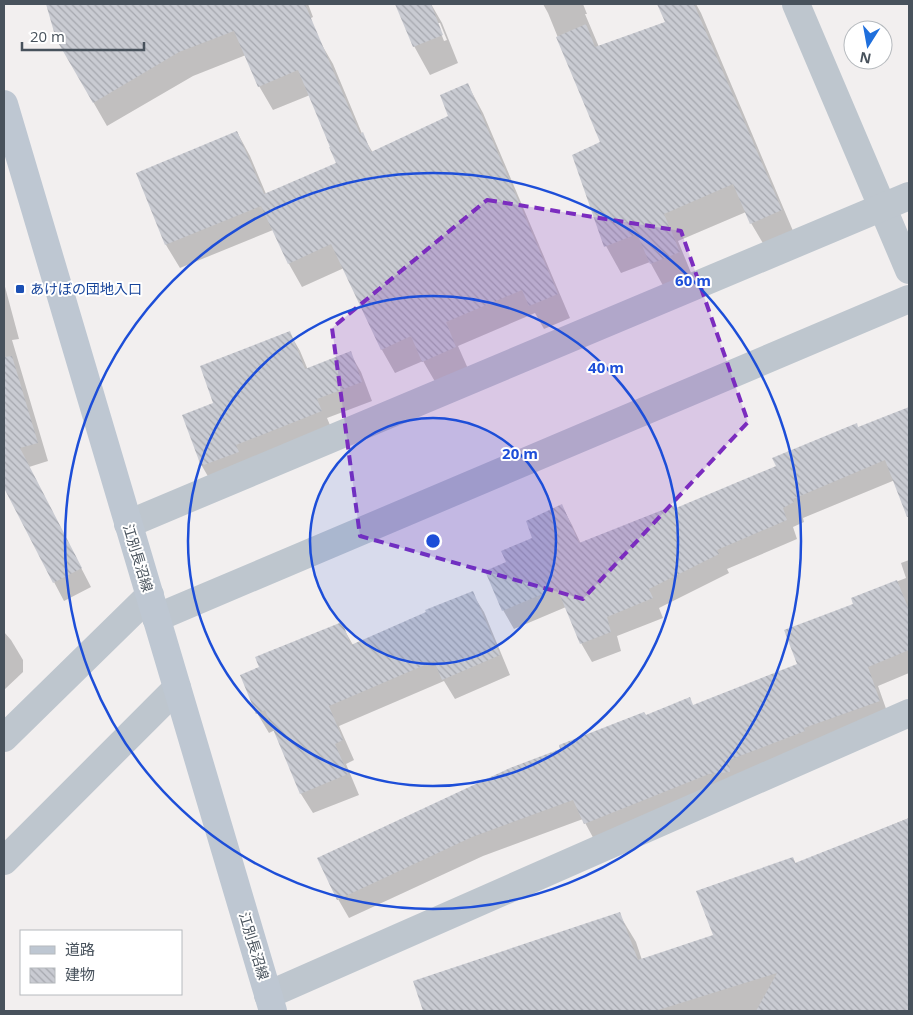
<svg xmlns="http://www.w3.org/2000/svg" width="913" height="1015" font-family="'Open Sans','Noto Sans JP',sans-serif">
	<style>
		.shadow { fill: #0003; fill-rule: evenodd }
		.building { fill: url(#building-back-hatch) }
		.lines { fill: none; stroke-linecap: round; stroke-linejoin: round }
		.minor { stroke: #bec6ce; stroke-width: 28 }
		.secondary { stroke: #bec7d2; stroke-width: 28 }
		.marked { fill: #7b2cbf; fill-opacity: 0.2; stroke: #7b2cbf; stroke-width: 4; stroke-dasharray: 10 6; stroke-linejoin: round }
		.ring { fill: none; stroke: #1d4ed8; stroke-width: 2.5 }
		.transit-dot { fill: #1a4fb4; stroke: #fff; stroke-width: 2 }
		.labels { text-anchor: middle; stroke-width: 4; stroke-linejoin: round; paint-order: stroke }
		.transit-label { font-size: 14px; fill: #164399; stroke: #fff; text-anchor: start }
		.street-label { font-size: 14px; fill: #48525c; stroke: #fff }
		.centre { fill: #1d4ed8; stroke: #fff; stroke-width: 2.5 }
		.ring-label { font-size: 15px; text-anchor: middle; font-weight: bold; fill: #1d4ed8; stroke: #fff; stroke-width: 4; stroke-linejoin: round; paint-order: stroke }
	</style>
	<defs>
		<pattern id="building-back-hatch" width="6" height="6" patternUnits="userSpaceOnUse" patternTransform="scale(1.25)"><rect width="6" height="6" fill="#c9cbd2"/><path d="M-1 5l2 2M0 0l6 6M5-1l2 2" fill="none" stroke="#a5a7ae"/></pattern>
	</defs>
	<rect width="100%" height="100%" fill="#f2efef"/>
	<g class="shadow">
		<path d="M47,4H308L313,17L284,31L319,40L333,64L363,136L373,153L450,116L470,89L483,113L570,318L544,329L535,313L458,346L469,371L437,385L423,361L395,373L382,350L344,268L302,287L289,264L273,230L180,268L166,245L137,174L237,132L250,156L266,194L337,164L310,95L273,110L259,86L246,55L193,76L107,126L57,39Z"/>
		<path d="M402,4H431L442,23L458,63L430,75L414,46L397,6ZM437,23H440L447,40L444,41Z"/>
		<path d="M543,4H583L587,14H585L599,47L666,22L658,4H696L701,13L796,238L767,250L751,223L746,212L678,241L694,280L666,291L650,262L621,273L606,246L601,143L548,13Z"/>
		<path d="M4,283L19,339L12,340L48,461L29,467L91,587L64,601L54,582L14,500L4,461Z"/>
		<path d="M289,332L300,351L308,370L350,353L361,372L372,401L327,418L332,430L213,485L202,466L184,416L215,404Z"/>
		<path d="M908,409L909,493L904,495L895,480L803,518L804,522L793,527L797,539L727,569L729,573L659,608L663,618L617,636L621,651L592,662L581,643L566,607L514,629L503,610L507,563L534,539L562,506L572,525L581,544L676,509L777,467L859,428Z"/>
		<path d="M909,560V673L878,686L890,720L596,843L583,819L483,856L349,918L338,899L645,717L694,706L798,665L855,604L852,599L906,578L901,563Z"/>
		<path d="M472,593L484,612L510,675L455,699L444,681L339,726L354,760L346,764L359,795L313,813L301,794L275,730L269,733L257,713L261,668L341,624L353,645Z"/>
		<path d="M4,632L11,640L23,660V672L4,690Z"/>
		<path d="M909,818V1005L906,1011H424L414,982L619,914L636,942L642,960L715,935L793,858L796,864Z"/>
	</g>
	<g class="building">
		<path d="M46,4H305L360,134L363,132L371,152L448,116L440,95L468,83L558,294L529,306L522,290L446,322L456,347L422,362L411,336L381,350L331,244L288,264L261,206L165,245L136,173L237,131L264,194L336,163L329,147H330L298,70L258,87L234,31L179,52L93,103L56,39Z"/>
		<path d="M395,4H431L443,35L413,47Z"/>
		<path d="M657,4H694L782,210L750,224L733,184L664,214L680,252L650,264L637,234L604,247L572,155L600,142L556,37L586,24L595,47L665,22Z"/>
		<path d="M290,331L305,369L351,351L362,382L317,399L322,411L236,445L239,452L201,466L182,415L213,403L200,366Z"/>
		<path d="M12,356L38,443L20,448L82,568L53,583L4,488V357Z"/>
		<path d="M909,407V517H907L885,460L793,499L794,502L783,508L787,520L717,550L719,554L649,589L653,598L607,617L611,632L580,644L557,588L502,611L485,571L506,562L501,551L532,538L526,521L562,504L579,543L675,505L676,508L776,466L772,458L857,423L858,427Z"/>
		<path d="M897,580L909,610V650L868,667L880,701L804,728L805,731L729,760L730,772L709,774L584,824L573,800L472,837L337,900L317,858L510,768L560,749L559,745L644,712L646,715L690,697L693,705L797,664L784,630L853,604L851,598Z"/>
		<path d="M473,591L500,655L442,680L434,661L329,706L343,740L335,744L348,774L300,794L265,710L256,714L240,675L259,667L255,657L342,622L351,645L426,612L425,610Z"/>
		<path d="M909,818V1011H756L777,973L655,1011H423L413,981L620,912L638,960L713,935L696,891L793,857L795,863Z"/>
	</g>
	<g class="lines">
		<g class="minor">
			<path d="M796,4L909,270"/>
			<path d="M128,524L909,196"/>
			<path d="M156,618L909,299"/>
			<path d="M4,738L150,595"/>
			<path d="M4,861L177,688"/>
			<path d="M268,995L909,713"/>
		</g>
		<path class="secondary" d="M4,104L273,1011"/>
	</g>
	<path class="marked" d="M487,200L681,231L748,422L583,599L360,536L332,328Z"/>
	<circle cx="433" cy="541" r="123" fill="#1d4ed8" fill-opacity=".12"/>
	<g class="ring">
		<circle cx="433" cy="541" r="123"/>
		<circle cx="433" cy="541" r="245"/>
		<circle cx="433" cy="541" r="368"/>
	</g>
	<rect class="transit-dot" x="15" y="284" width="10" height="10" rx="2.5"/>
	<g class="labels">
		<g class="transit-label">
			<text x="30" y="294">あけぼの団地入口</text>
		</g>
		<g class="street-label">
			<text transform="translate(138 558) rotate(73)" y="5">江別長沼線</text>
			<text transform="translate(254 946) rotate(73)" y="5">江別長沼線</text>
		</g>
	</g>
	<circle cx="433" cy="541" r="8" class="centre"/>
	<g class="ring-label">
		<text x="693" y="286">60 m</text>
		<text x="606" y="373">40 m</text>
		<text x="520" y="459">20 m</text>
	</g>
	<rect width="913" height="1015" fill="none" stroke="#48525c" stroke-width="10"/>
	<rect x="20" y="930" width="162" height="65" fill="#ffffff" stroke="#b6babe"/>
	<rect x="30" y="946" width="25" height="8" fill="#bec7d2" stroke="#b6babe"/>
	<text x="65" y="955" font-size="15" fill="#48525c">道路</text>
	<rect x="30" y="968" width="25" height="15" fill="url(#building-back-hatch)" stroke="#b6babe"/>
	<text x="65" y="980" font-size="15" fill="#48525c">建物</text>
	<g transform="translate(868 45) rotate(191)"><circle r="24" fill="#ffffff" stroke="#b6babe"/>
	<path d="M0-4L9 19L0 12L-9 19Z" fill="#1f6fdc"/>
	<text y="-8" font-size="14" font-weight="bold" text-anchor="middle" fill="#48525c">N</text>
	</g>
	<path d="M22 42v8h122v-8" fill="none" stroke="#48525c" stroke-width="2.5"/>
	<text x="30" y="42" font-size="15" fill="#48525c" stroke="#ffffff" stroke-width="4" paint-order="stroke">20 m</text>
</svg>
